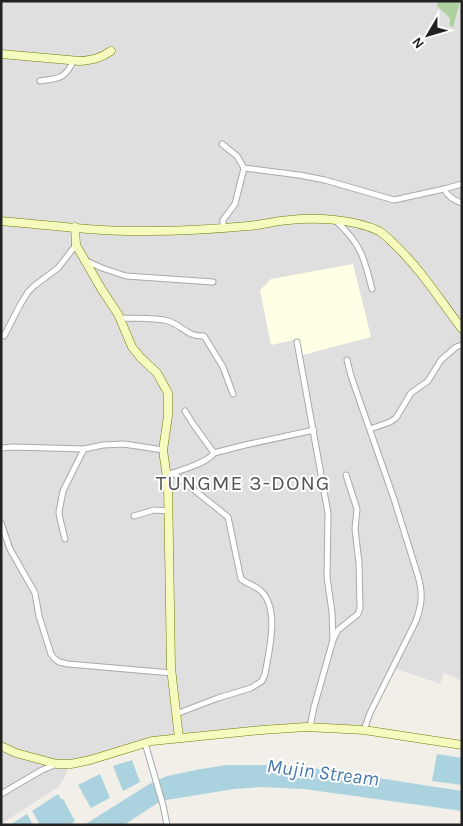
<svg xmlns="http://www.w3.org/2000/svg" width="463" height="826" font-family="Karla,sans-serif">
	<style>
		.residential { fill: #e0dfdf }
		.education { fill: #ffffe5 }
		.forest { fill: #add19e }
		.water { fill: #aad3df }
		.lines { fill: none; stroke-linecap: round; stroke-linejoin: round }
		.street-casing { stroke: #a9a9a9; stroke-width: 7 }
		.secondary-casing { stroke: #707d05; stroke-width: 9 }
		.street { stroke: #fff; stroke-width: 5 }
		.secondary { stroke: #f7fabf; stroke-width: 8 }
		.labels { text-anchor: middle; stroke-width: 4; stroke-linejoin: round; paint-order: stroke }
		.water-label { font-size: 20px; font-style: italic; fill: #4a7aab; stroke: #fff }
		.quarter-label { font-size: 21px; letter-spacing: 1px; fill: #555; stroke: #fff }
	</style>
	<rect width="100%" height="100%" fill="#f2efe9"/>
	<path class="residential" d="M1,1H462V681L444,673L440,684L391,667L362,727L186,733L172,736L71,761L64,779L58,787L1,824Z"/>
	<path class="education" d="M353,264L371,337L303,355L299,339L271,345L260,290L271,279Z"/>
	<path class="forest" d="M438,1H460L453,27L450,26V18L437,6Z"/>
	<g class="water">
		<path d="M437,754L462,758V785L432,781Z"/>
		<path d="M132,760L140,782L123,791L113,766Z"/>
		<path d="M226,765H275L320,769L462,791V811L304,789L262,787L234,789L166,800L159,802L124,825H84L151,783L167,776L201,769Z"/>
		<path d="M100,774L110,798L91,808L78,785Z"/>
		<path d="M58,794L61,799H63L75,821L69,825H40L32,811Z"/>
		<path d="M27,814L33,825H10Z"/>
	</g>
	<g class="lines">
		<g class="street-casing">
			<g id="street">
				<path d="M40,81C60,78 64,80 74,60"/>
				<path d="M222,144L237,156L244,168L235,204L223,220V228"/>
				<path d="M244,168L299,175L325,180L394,200L444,189L462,184"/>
				<path d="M444,189C448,197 454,200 462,203"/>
				<path d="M336,221C361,244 364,257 372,289"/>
				<path d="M84,260L102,268L126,276L213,282"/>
				<path d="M120,318C135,319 154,317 168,321C182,325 187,337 204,336L223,367L233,394"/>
				<path d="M4,336L20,305L28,292L34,286L58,268L76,245"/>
				<path d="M297,342L328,513L327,577L332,612L333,640"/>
				<path d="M347,360L351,376L394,499L418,576C423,593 422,604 416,621L370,713L364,730"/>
				<path d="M370,429L390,422L396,418L411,393L428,381L441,360L456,347L462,345"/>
				<path d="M1,448L13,447L84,449L103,445L124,444L163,450"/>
				<path d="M214,453L245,445L314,430"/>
				<path d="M173,473C184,469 207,463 214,453L193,424L185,411"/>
				<path d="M167,474L173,473L228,517L241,579C247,584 255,585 261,591C280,609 269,651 265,674L262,681L251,688L218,698L176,714"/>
				<path d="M134,516L154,510L168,511"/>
				<path d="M1,523L10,549L35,593L39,616L51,654L54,658L59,662L68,664L172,673"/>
				<path d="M65,539L60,519L59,512L63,491L84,449"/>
				<path d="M310,727L314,707L333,640L338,630L358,614L360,608L359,563L355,529L357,509L346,475"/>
				<path d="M145,743L163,805L167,825"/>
				<path d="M1,794L42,770L57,764"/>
			</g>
		</g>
		<g class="secondary-casing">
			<g id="secondary">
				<path d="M1,54L80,61C93,60 101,58 111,51"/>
				<path d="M1,221C50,225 100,232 149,231C182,231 215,229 248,226C262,225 275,221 289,220C316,217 354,219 379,231C384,234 389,239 393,243C420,268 440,300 462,329"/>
				<path d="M75,227L76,245L102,290L118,314L132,347L141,358L157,373L168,393V416L163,450L168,485L171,668L179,738"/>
				<path d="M1,746L16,753L57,764H71L90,760L152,741L262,730L306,727L364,730L462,745"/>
			</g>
		</g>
		<use href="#street" class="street"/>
		<use href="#secondary" class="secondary"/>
	</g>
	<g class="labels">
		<g class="water-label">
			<text transform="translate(323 772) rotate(7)" y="7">Mujin Stream</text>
		</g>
		<g class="quarter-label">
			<text x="243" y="490">TUNGME 3-DONG</text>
		</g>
	</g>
	<rect width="463" height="826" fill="none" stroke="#222222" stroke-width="5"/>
	<g transform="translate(428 35) rotate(232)" stroke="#ffffff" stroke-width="4" paint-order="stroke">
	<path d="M0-4L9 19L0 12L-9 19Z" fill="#222222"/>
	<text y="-8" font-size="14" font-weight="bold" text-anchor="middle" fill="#222222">N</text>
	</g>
</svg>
